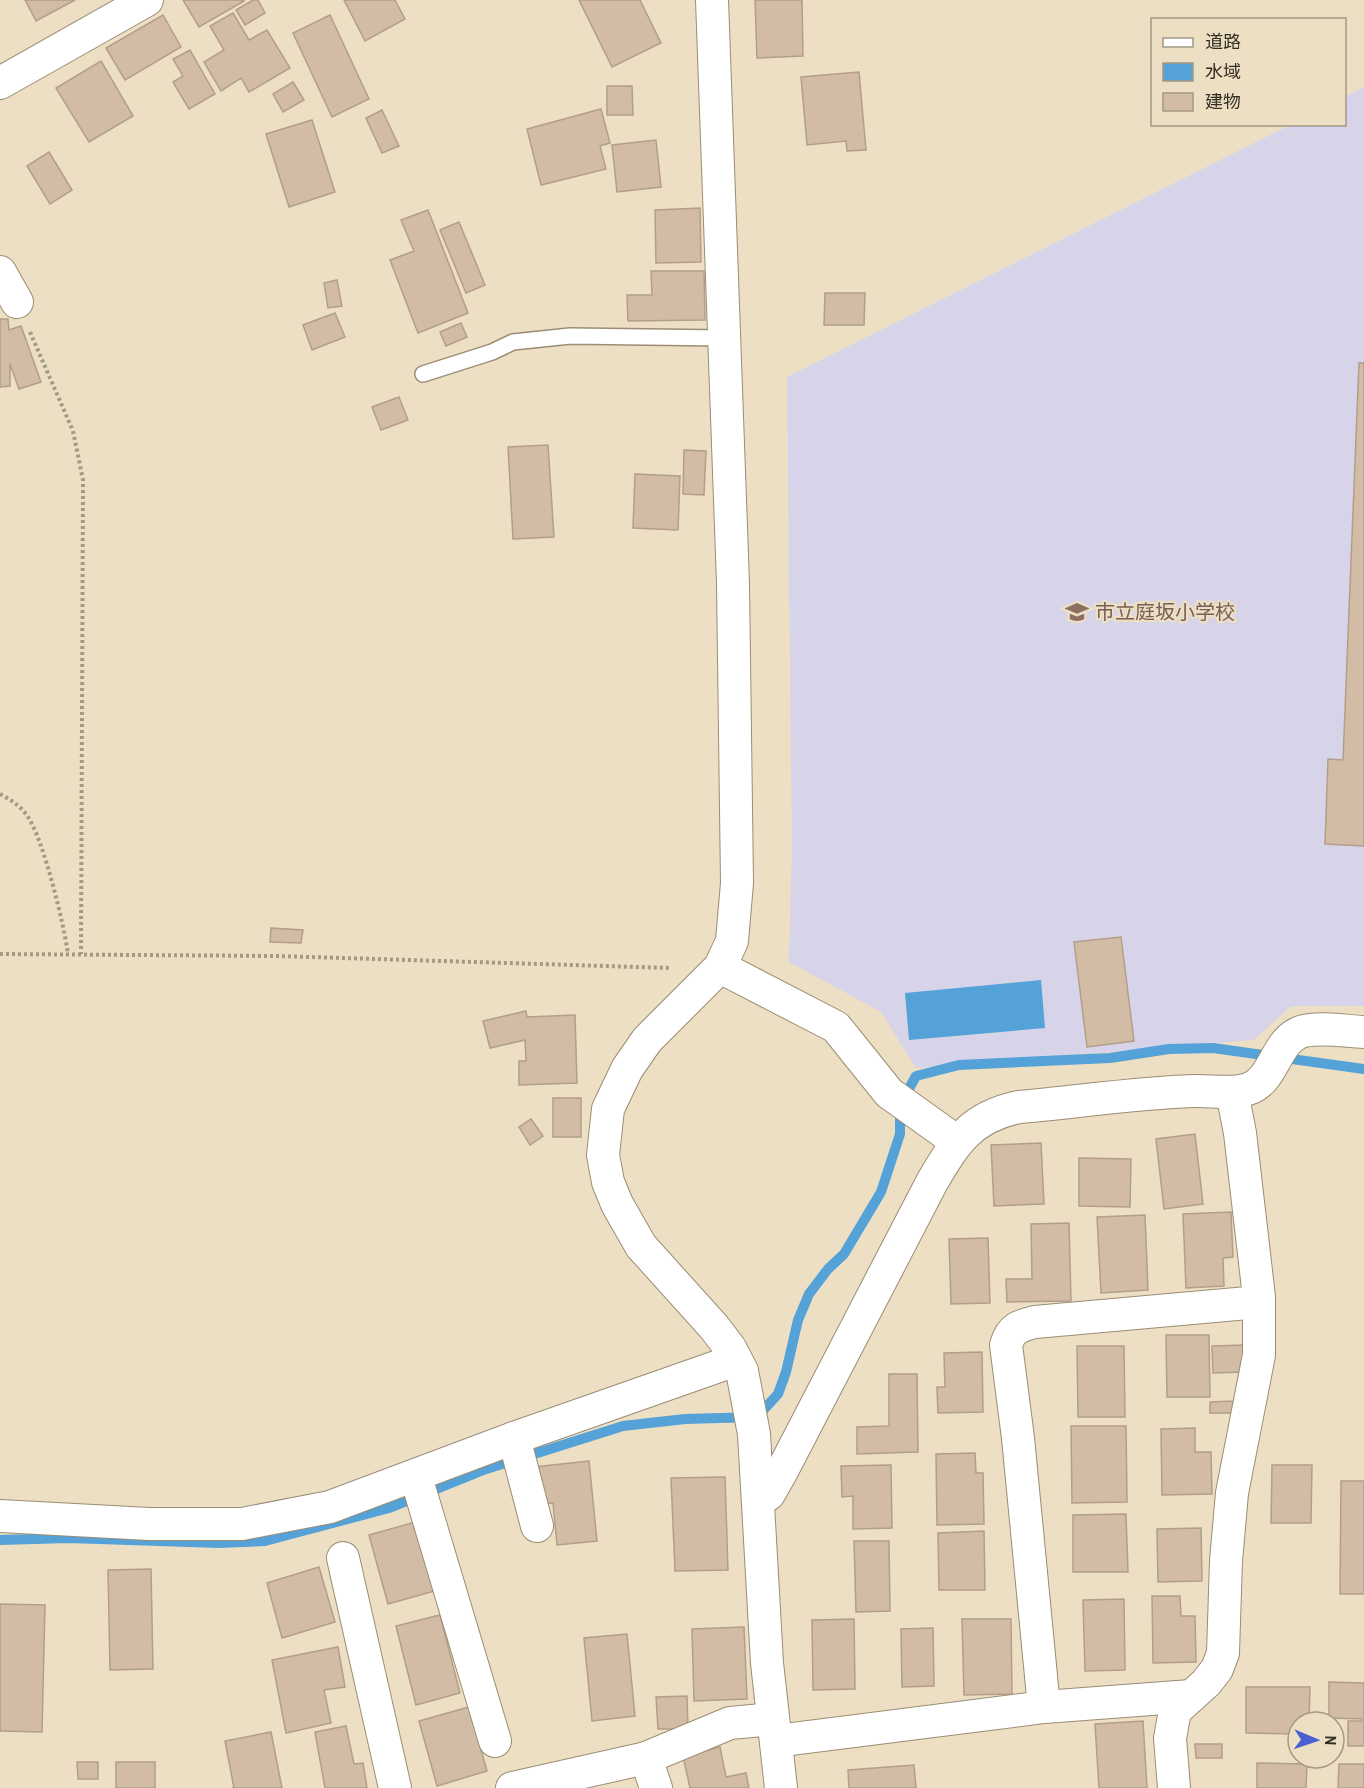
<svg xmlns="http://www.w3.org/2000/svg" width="1364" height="1788" font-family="'Archivo Narrow','Noto Sans JP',sans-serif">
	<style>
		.education { fill: #d7d3e9 }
		.water { fill: #54a2d7 }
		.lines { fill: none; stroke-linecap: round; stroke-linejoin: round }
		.stream { stroke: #54a2d7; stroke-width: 10 }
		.building { fill: #d2bca6; stroke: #b39e89; stroke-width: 1.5 }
		.lane-casing { stroke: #9b8d74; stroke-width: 18 }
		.street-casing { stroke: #9b8d74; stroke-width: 34 }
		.path { stroke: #a39984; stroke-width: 4; stroke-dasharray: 3 3; stroke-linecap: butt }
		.lane { stroke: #fff; stroke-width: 15 }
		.street { stroke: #fff; stroke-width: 32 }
		.labels { text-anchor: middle; stroke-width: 4.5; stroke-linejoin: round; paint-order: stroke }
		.education-label { font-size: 20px; fill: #785e54; stroke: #eddfc3; text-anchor: start }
	</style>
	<rect width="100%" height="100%" fill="#eddfc3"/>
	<path class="education" d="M1364,87V1006H1291L1254,1040L916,1068L881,1012L789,962L792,847L787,377L1290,125L1344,124L1345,97Z"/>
	<path class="water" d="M1041,980L1045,1028L909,1040L905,993Z"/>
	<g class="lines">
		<path class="stream" d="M0,1540L69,1538L219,1543L265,1541L389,1508L483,1470L623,1426L685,1419L757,1417L778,1394L786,1372L798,1320L809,1294L828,1269L844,1254L881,1192L900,1134V1105L916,1076L959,1065L1110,1058L1169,1049L1213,1048L1364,1069"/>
	</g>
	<g class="building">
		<path d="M25,0H75L36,21Z"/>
		<path d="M183,0H243L244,1L199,27Z"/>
		<path d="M253,0H258L265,13L245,25L236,10Z"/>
		<path d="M344,0H395L405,19L365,41Z"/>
		<path d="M579,0H640L661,43L612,67Z"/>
		<path d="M755,0H802L803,56L757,58Z"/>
		<path d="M233,13L249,40L267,30L290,68L249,92L241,78L221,91L204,62L224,50L210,26Z"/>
		<path d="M163,15L181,47L125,80L106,48Z"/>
		<path d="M330,15L369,99L332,117L293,33Z"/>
		<path d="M190,50L215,94L189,109L173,82L183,76L173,59Z"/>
		<path d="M101,61L133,116L89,142L56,88Z"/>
		<path d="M859,72L866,150L847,151L846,141L807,145L801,77Z"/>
		<path d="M293,82L304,100L283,112L273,94Z"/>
		<path d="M607,86H632L633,115H607Z"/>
		<path d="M601,109L610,143L600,146L606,169L541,185L527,129Z"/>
		<path d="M382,110L399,146L382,153L366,118Z"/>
		<path d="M312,120L335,192L289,207L266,134Z"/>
		<path d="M656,140L661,187L617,192L612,145Z"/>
		<path d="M49,152L72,190L50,204L27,166Z"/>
		<path d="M700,208L701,262L656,263L655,210Z"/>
		<path d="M428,210L468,313L418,333L390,260L414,251L401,220Z"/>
		<path d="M459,222L485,285L466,293L440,230Z"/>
		<path d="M651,271H704L705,320L628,321L627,295H652Z"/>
		<path d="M337,280L342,306L328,308L324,283Z"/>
		<path d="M825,293H865L864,325H824Z"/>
		<path d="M335,313L345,337L312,350L303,325Z"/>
		<path d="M0,319H8L9,330L21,326L41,382L19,389L10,364V386L0,387Z"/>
		<path d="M461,323L467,337L446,346L440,332Z"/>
		<path d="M1359,363H1364V846L1325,844L1328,759L1343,760Z"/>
		<path d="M399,397L408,420L381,430L372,407Z"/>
		<path d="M548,445L554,537L513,539L508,447Z"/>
		<path d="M684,450L706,451L704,495L683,494Z"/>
		<path d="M635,474L680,476L678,530L633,528Z"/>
		<path d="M271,928L303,930L301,943L270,942Z"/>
		<path d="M1121,937L1134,1041L1087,1047L1074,942Z"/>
		<path d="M526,1011L527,1017L575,1015L577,1083L519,1085V1061H526L525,1040L490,1048L483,1021Z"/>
		<rect x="553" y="1098" width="28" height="39"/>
		<path d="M531,1119L543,1136L530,1145L519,1127Z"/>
		<path d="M1195,1134L1203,1204L1164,1209L1156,1139Z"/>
		<path d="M1041,1143L1044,1204L994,1206L991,1145Z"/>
		<path d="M1079,1158L1131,1159L1130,1207L1079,1206Z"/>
		<path d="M1231,1212L1233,1257L1223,1258L1224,1286L1186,1288L1183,1214Z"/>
		<path d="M1145,1215L1148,1290L1101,1293L1097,1217Z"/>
		<path d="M1069,1223L1071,1301L1007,1302L1006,1279H1032L1031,1224Z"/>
		<path d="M988,1238L990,1303L951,1304L949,1239Z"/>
		<path d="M1166,1335H1209L1210,1397H1167Z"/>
		<path d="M1243,1345V1372L1213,1373L1212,1346Z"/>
		<path d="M1077,1346H1124L1125,1417H1078Z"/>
		<path d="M982,1352L983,1412L938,1413L937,1387H945L944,1353Z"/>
		<path d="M889,1374H917L918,1452L857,1454V1427L889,1426Z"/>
		<path d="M1234,1401V1413H1210V1402Z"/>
		<path d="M1071,1426H1126L1127,1502L1072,1503Z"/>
		<path d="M1195,1428V1452H1211L1212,1494L1162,1495L1161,1429Z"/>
		<path d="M975,1453L976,1473H983L984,1524L937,1525L936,1454Z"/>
		<path d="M589,1461L597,1541L557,1545L553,1503L537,1504L534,1467Z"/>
		<path d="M891,1465L892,1528L853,1529V1496L842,1497L841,1466Z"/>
		<path d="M1272,1465H1312L1311,1523H1271Z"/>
		<path d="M725,1477L728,1570L675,1571L671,1478Z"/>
		<path d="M1341,1481H1364V1594H1340Z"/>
		<path d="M1126,1514L1128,1572H1073V1515Z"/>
		<path d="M419,1521L438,1590L388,1604L369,1535Z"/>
		<path d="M1201,1528L1202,1581L1158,1582L1157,1529Z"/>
		<path d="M984,1531L985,1590H939L938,1533Z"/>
		<path d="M854,1541H889L890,1611L856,1612Z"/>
		<path d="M319,1567L335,1622L282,1638L267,1583Z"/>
		<path d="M151,1569L153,1669L110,1670L108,1570Z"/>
		<path d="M1152,1596H1180L1181,1616H1195L1196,1662L1153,1663Z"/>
		<path d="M1124,1599L1125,1670L1085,1671L1083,1600Z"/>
		<path d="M0,1604L45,1605L42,1732L0,1731Z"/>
		<path d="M440,1615L460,1693L416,1705L396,1626Z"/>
		<path d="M854,1619L855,1689L813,1690L812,1620Z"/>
		<path d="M962,1619H1011L1012,1694L964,1695Z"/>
		<path d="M744,1627L747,1699L694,1701L692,1629Z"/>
		<path d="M933,1628L934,1686L902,1687L901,1629Z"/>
		<path d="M627,1634L635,1716L592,1721L584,1638Z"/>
		<path d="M338,1647L345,1687L324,1690L331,1723L286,1733L272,1660Z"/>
		<path d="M1329,1682L1364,1683V1719L1329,1718Z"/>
		<path d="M1246,1687H1310L1309,1722H1298V1734L1246,1733Z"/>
		<path d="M687,1696L688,1729H658L656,1697Z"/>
		<path d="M469,1707L487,1771L437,1786L419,1721Z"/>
		<path d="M1143,1721L1147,1788H1099L1095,1724Z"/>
		<rect x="1348" y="1721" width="16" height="25"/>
		<path d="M346,1726L354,1764L363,1763L367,1788H325L315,1732Z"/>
		<path d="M271,1732L282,1788H232H234L225,1741Z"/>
		<path d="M1195,1744H1222V1758H1196Z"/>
		<path d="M720,1747L726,1777L746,1773L749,1788H690L683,1756Z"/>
		<path d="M77,1762H98V1779H78Z"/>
		<rect x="116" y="1762" width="39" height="26"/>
		<path d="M1257,1763L1307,1764L1306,1788H1257Z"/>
		<path d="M1339,1764H1364V1788H1338Z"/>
		<path d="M914,1765L916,1788H849L848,1770Z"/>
	</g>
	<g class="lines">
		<g class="lane-casing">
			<path id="lane" d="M423,374L492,352L513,342L570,336L724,338"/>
		</g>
		<g class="street-casing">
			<g id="street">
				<path d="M712,0L733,583L737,883L732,941L720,967L647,1040L627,1069L608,1109L603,1155L608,1182L617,1204L641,1246L714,1327L730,1348L742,1371L754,1434L767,1663L781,1788"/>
				<path d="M0,83L147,0"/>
				<path d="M0,272L17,302"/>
				<path d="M720,967L836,1027L889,1093L956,1141"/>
				<path d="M514,1438L537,1526"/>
				<path d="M416,1477L495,1741"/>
				<path d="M759,1501L769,1494L782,1471L932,1182C955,1143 970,1117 1019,1107C1077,1102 1135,1093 1193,1091C1211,1090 1231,1095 1248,1089C1275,1081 1275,1038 1304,1031C1322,1027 1345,1031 1364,1032"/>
				<path d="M0,1516L149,1524H242L330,1507L514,1438L736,1360"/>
				<path d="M343,1558L395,1788"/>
				<path d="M1044,1707L1018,1438L1006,1345C1011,1328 1019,1326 1035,1322L1259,1302"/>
				<path d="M776,1741L1044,1707L1191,1696"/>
				<path d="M646,1758L656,1788"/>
				<path d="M512,1788L646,1758L730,1723L773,1719"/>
				<path d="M1174,1788L1170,1738L1175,1711L1206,1683L1217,1669L1223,1653L1226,1561L1232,1493L1259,1355V1297L1240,1133L1232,1092"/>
			</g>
		</g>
		<g class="path">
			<path d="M30,332L73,431L83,480L81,954"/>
			<path d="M0,794C11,800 21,806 28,817C44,841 64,925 68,954"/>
			<path d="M0,954L277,956L671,968"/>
		</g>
		<use href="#lane" class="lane"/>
		<use href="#street" class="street"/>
	</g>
	<defs>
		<g id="school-bare" transform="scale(1.8)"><path d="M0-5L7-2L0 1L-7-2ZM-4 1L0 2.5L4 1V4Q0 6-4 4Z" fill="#8d6e63" stroke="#eddfc3" stroke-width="2.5" paint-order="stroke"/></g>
	</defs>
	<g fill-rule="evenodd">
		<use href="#school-bare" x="1077" y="612"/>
	</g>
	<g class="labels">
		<g class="education-label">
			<text x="1095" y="619">市立庭坂小学校</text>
		</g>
	</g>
	<rect x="1151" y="18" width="195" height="108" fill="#eddfc3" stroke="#a39983" stroke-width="1.5"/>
	<rect x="1163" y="38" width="30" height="9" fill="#ffffff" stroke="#a39983" stroke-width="1.5"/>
	<text x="1205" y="48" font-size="18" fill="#342f24">道路</text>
	<rect x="1163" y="63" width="30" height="18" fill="#54a2d7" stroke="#a39983" stroke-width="1.5"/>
	<text x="1205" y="78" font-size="18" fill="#342f24">水域</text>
	<rect x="1163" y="93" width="30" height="18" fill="#d2bca6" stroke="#a39983" stroke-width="1.5"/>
	<text x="1205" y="108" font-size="18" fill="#342f24">建物</text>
	<g transform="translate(1316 1740) rotate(92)"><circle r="28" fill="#eddfc3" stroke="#a39983" stroke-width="1.5"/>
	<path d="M0-4.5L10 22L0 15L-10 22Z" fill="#4a5fd3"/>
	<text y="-9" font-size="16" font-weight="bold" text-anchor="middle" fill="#342f24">N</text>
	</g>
</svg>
